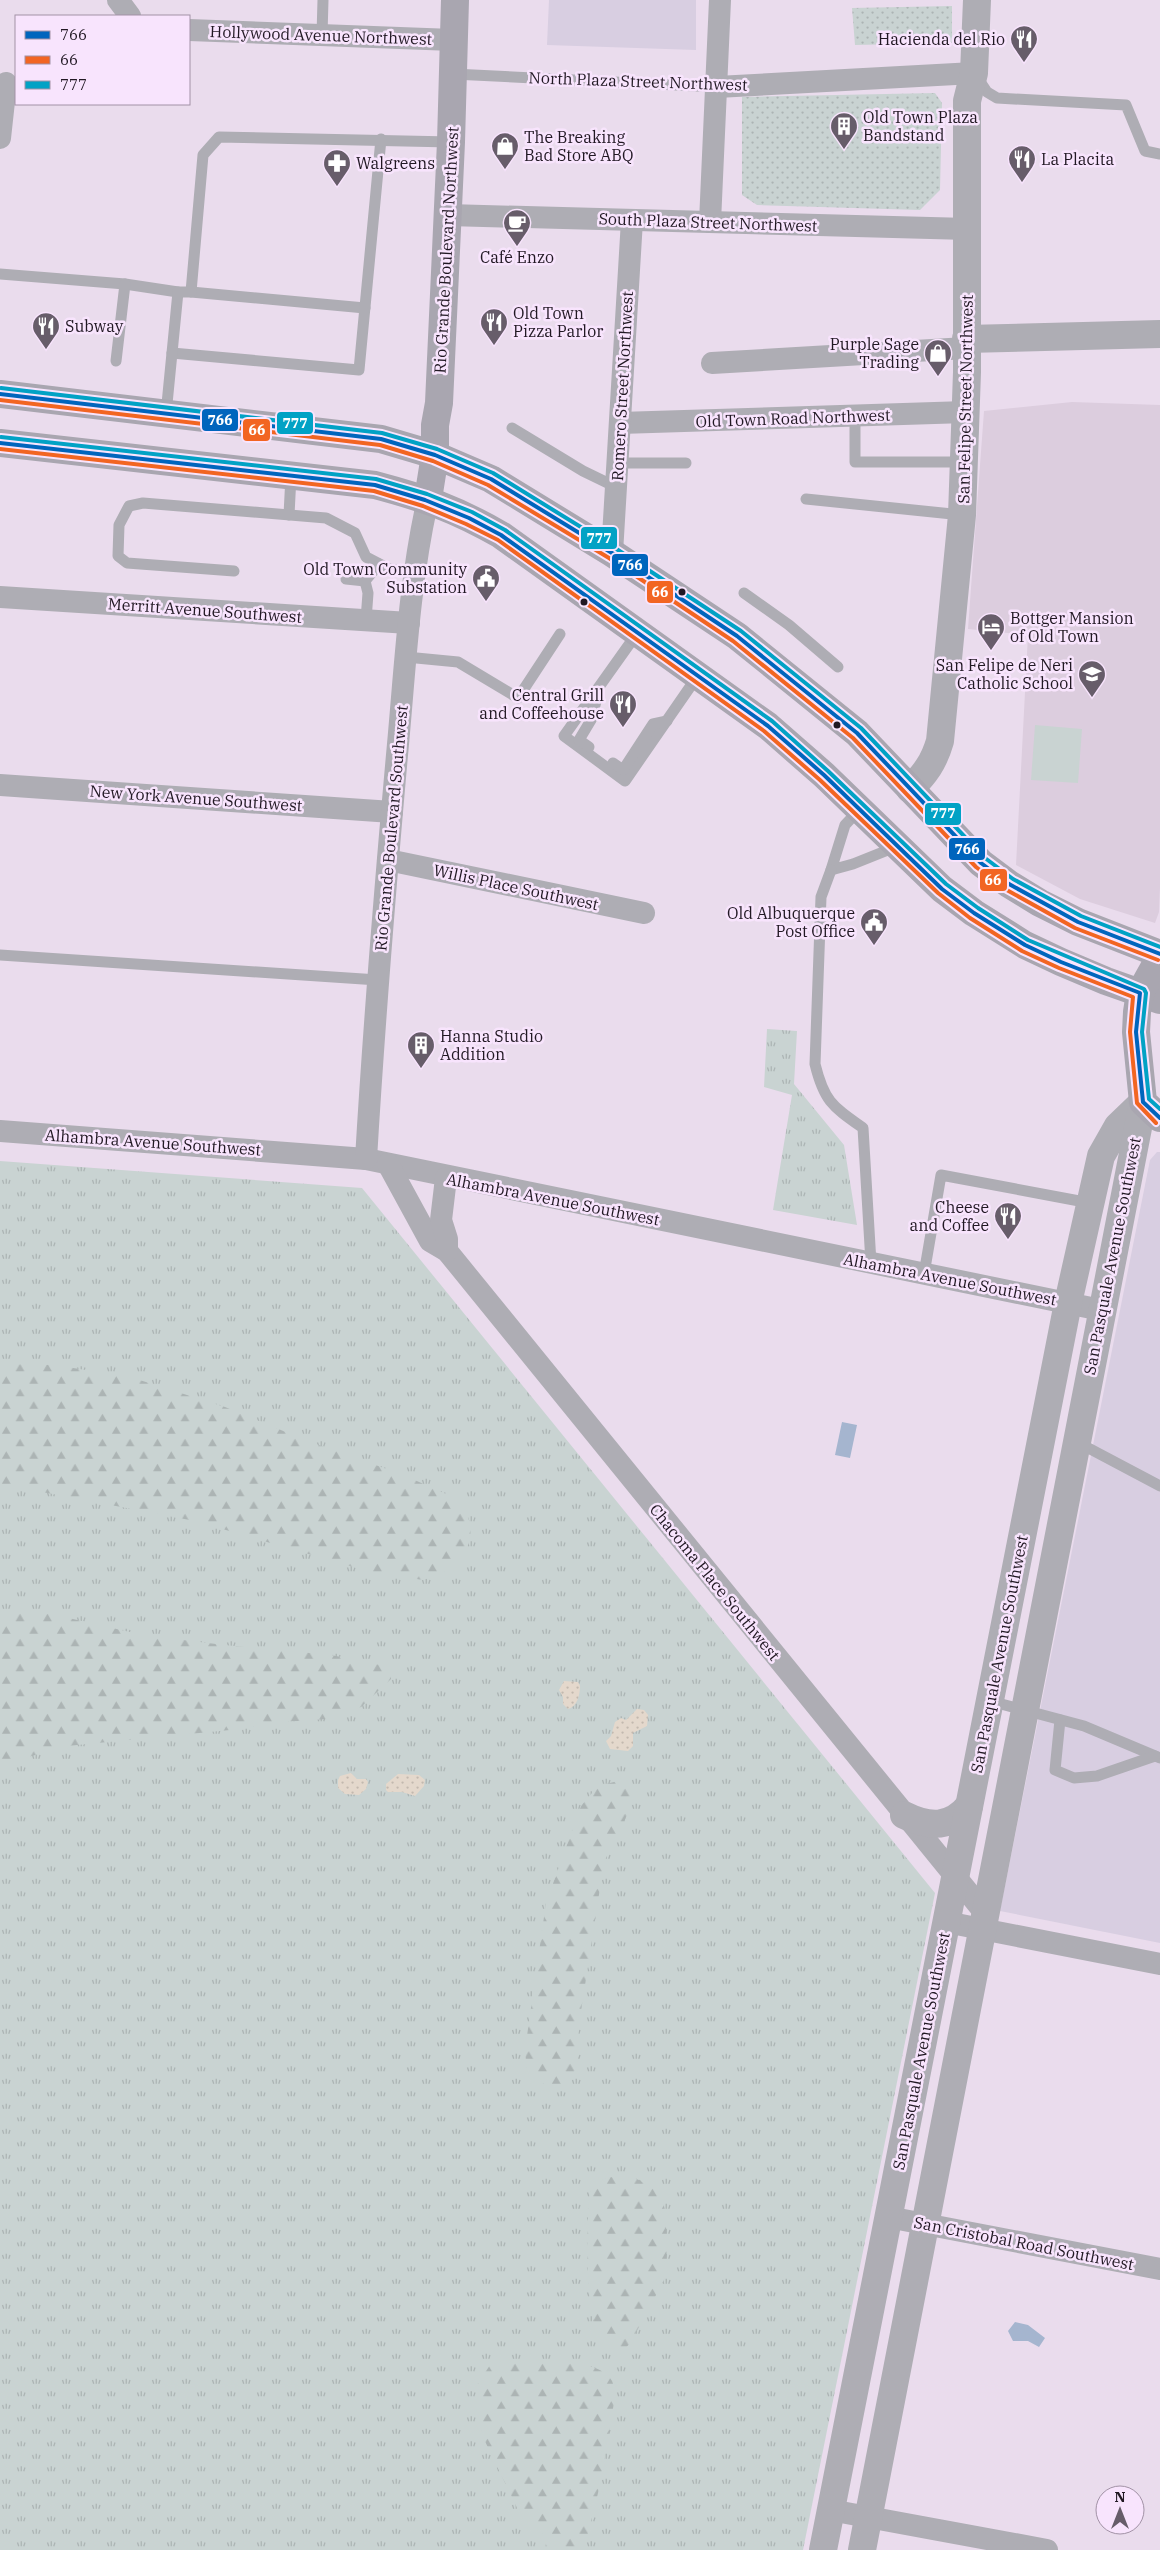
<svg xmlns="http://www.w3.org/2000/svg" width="1160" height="2550" font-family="'IBM Plex Serif',serif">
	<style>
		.commercial { fill: #d8cee1 }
		.education { fill: #dccdde }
		.grass { fill: url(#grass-tufts) }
		.forest { fill: url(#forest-firs) }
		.sand { fill: url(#sand-dots) }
		.park { fill: url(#park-dots) }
		.pitch { fill: #c9d3d2 }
		.water { fill: #a5b5cf }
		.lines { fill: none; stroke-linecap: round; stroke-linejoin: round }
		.service { stroke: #aeadb4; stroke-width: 11 }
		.minor { stroke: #aeadb4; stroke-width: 22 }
		.tertiary { stroke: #aeadb4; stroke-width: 28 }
		.primary { stroke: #a9a6b0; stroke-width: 28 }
		.bus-1-casing { stroke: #f8e4fd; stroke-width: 8 }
		.bus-2-casing { stroke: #f8e4fd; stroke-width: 8 }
		.bus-3-casing { stroke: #f8e4fd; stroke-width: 8 }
		.bus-1 { stroke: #0065bd; stroke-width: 4 }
		.bus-2 { stroke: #f26522; stroke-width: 4 }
		.bus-3 { stroke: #02a2c5; stroke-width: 4 }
		.bus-dot { fill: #211823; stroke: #f8e4fd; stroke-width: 2 }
		.labels { text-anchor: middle; stroke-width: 5; stroke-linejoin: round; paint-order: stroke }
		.street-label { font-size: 16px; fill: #211823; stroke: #f8e4fd }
		.poi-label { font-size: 16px; fill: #211823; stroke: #f8e4fd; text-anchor: start }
		.line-badge { stroke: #f8e4fd; stroke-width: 2 }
		.badge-label { font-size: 14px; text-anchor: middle; font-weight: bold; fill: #fff }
	</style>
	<defs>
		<pattern id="grass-tufts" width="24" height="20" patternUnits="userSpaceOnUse" patternTransform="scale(1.25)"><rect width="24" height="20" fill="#c9d3d2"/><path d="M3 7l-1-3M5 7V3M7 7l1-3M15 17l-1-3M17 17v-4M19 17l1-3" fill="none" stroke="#acb4b4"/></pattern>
		<pattern id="forest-firs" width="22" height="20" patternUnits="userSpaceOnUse" patternTransform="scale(1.25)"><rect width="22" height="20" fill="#c9d3d2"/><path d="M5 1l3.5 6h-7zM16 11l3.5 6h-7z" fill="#acb4b4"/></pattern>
		<pattern id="sand-dots" width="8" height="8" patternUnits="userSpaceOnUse" patternTransform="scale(1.25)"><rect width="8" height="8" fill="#e4d8cc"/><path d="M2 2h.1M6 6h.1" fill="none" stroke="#c3b9af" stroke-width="1.8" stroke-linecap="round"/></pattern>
		<pattern id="park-dots" width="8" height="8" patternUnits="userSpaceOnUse" patternTransform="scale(1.25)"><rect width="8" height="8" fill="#c9d3d2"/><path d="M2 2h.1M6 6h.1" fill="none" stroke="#acb4b4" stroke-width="1.8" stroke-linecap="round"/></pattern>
	</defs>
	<rect width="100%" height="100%" fill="#eadced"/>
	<g class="commercial">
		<path d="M549,0H696V50L547,45Z"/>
		<path d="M1157,1152H1160V1943L1000,1911L1150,1160Z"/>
	</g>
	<path class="education" d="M1072,402L1160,405V887L1159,912L1155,923L1080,899L1016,865L1028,635L968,629L984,411Z"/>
	<g class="grass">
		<path d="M767,1029L797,1031L794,1084L844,1145L857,1225L773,1210L792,1095L764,1087Z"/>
		<path d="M0,1161L362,1188L935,1893L803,2550H0Z"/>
	</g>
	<g class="forest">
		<path d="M0,1364L54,1365L130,1377L225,1407L310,1442L401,1474L462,1501L471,1526L470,1539L464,1557L452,1569L423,1580L367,1571L195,1521L0,1484Z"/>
		<path d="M0,1610L51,1614L143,1635L224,1645L331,1655L390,1667L391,1679L361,1707L327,1719L269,1723L240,1729L67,1746L0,1765Z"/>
		<path d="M626,1779L634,1786L629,1811L604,1862L579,2024L577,2065L569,2084C550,2087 541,2086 527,2073L525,2050L546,1903L581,1806L598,1786Z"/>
		<path d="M608,2177L635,2178L661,2192L665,2211L667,2247L664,2280L631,2342L624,2350C617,2351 612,2351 606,2346C582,2325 586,2216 591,2185Z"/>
		<path d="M531,2359C553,2361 601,2360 612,2381C614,2385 614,2392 615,2397L598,2493L584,2550H545L546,2543L543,2534L521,2516L482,2435L477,2385L492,2362Z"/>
	</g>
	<g class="sand">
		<path d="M564,1681L578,1682L580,1686C580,1695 577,1707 568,1709L563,1704V1697L559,1690Z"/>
		<path d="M637,1709L644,1710L648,1715L647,1726L633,1733V1746L628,1751L610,1749L606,1741L611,1736L615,1722L621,1718L626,1720Z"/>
		<path d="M351,1773L357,1779H366L368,1782L366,1789L359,1795L345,1794L338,1788V1780L340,1776Z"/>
		<path d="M398,1774L419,1775L425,1780L424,1786L415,1796L402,1792H388L386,1790V1784Z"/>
	</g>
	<g class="park">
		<path d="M952,6V43L855,45L852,8Z"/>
		<path d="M935,93L942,103L940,190L920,210L757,205L742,195V97Z"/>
	</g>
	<path class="pitch" d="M1035,725L1082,729L1078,783L1031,780Z"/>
	<g class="water">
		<path d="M842,1422L857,1425L850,1458L835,1455Z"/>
		<path d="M1015,2322L1028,2325L1045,2338L1039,2347L1028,2341H1013L1008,2331Z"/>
	</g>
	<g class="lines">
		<g class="service">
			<path d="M322,35L323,0"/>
			<path d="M453,74L717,87"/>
			<path d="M977,77L987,92L997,98L1126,105L1145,151L1160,154"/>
			<path d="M0,274L125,284L178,292"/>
			<path d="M191,292L365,308"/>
			<path d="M172,353L359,370L381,139"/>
			<path d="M116,361L125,284"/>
			<path d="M166,414L178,292H191L203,155L219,137L451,142"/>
			<path d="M855,416V462H964"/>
			<path d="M512,428L583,471L616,487"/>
			<path d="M617,463H686"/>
			<path d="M806,499L962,515"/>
			<path d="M289,515L291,476"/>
			<path d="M234,571L127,563L118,556L119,525L129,506L143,503L326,518L355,533L366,557L389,569L416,572"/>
			<path d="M346,579L365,581L379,564"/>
			<path d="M365,581L368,593L366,620"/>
			<path d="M744,593L789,625L838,667"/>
			<path d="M638,632L564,736L625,781L699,674"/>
			<path d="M406,657L458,662L518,698L560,634"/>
			<path d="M589,747L579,740L591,720L598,694"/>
			<path d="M613,763L623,770L653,724L667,721"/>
			<path d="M860,809L845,825L831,870L853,864L898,846"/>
			<path d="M831,870L821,897L815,1064C824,1101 832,1106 863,1128L871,1263"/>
			<path d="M0,955L378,980"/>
			<path d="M924,1274L941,1175L1090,1203"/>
			<path d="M1077,1442L1160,1486"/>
			<path d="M990,1701L1084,1726L1160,1758"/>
			<path d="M1060,1720L1055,1770L1074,1778L1097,1776L1155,1756"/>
		</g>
		<g class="minor">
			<path d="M118,0L130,16"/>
			<path d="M189,30L453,40"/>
			<path d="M717,87L974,73"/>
			<path d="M0,138L6,83"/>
			<path d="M448,215L968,229"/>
			<path d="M710,222L720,0"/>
			<path d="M712,363L966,348"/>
			<path d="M620,423L966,412"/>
			<path d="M612,553L632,220"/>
			<path d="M0,597L409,623"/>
			<path d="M0,785L392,812"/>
			<path d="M388,860L644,913"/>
			<path d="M0,1131L366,1159L1101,1310"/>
			<path d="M366,1159C374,1024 385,889 397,755C405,670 409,582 428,499"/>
			<path d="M388,1164L430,1241L447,1251L985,1913"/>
			<path d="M446,1178L441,1220L447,1239V1251"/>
			<path d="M946,1922L1160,1964"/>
			<path d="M888,2217L1160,2269"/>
			<path d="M830,2510L1047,2550"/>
		</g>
		<g class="tertiary">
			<path d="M966,339L1160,334"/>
			<path d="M910,789C925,774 934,762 940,741L962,515L967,372V101L974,73L977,0"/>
			<path d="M904,1815C928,1827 950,1829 969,1806"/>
			<path d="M823,2550L1068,1303L1101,1156L1118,1126L1143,1102"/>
			<path d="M862,2550L1143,1102"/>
		</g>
		<g class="primary">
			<path d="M0,394L381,439L435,455L491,479L612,553L737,636L857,733L981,863L1009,884L1040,903L1078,922L1160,954"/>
			<path d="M0,443L375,485C424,498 456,509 501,535L768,726L824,775L942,889L974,913L1025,945L1061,962L1106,981L1160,1000"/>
			<path d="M428,499L435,455V425L439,403L451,142L455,0"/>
			<path d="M1160,957L1140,993L1137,1012L1136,1032L1143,1102L1160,1118"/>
		</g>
		<g class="bus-1-casing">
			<g id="bus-1">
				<path d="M0,394L381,439L435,455L491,479L612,553L737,636L857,733L981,863L1009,884L1078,922L1160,954"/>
				<path d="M0,443L375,485L425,500L469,518L501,535L768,726L824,775L942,889L974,913L1025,945L1061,962L1140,993L1136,1032L1143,1102L1160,1118"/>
			</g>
		</g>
		<g class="bus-2-casing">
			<g id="bus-2">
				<path d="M0,400L380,445L433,461L488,485L609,558L733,641L853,738L976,867L1005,889L1075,928L1158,960"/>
				<path d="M0,449L374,491L423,506L466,524L498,540L764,731L820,780L938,893L970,918L1022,951L1059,968L1133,997L1130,1032L1137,1103L1156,1123"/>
			</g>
		</g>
		<g class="bus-3-casing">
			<g id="bus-3">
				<path d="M1,388L382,433L437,449L493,473L615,548L741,631L861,728L985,858L1013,879L1081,916L1160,947"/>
				<path d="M1,437L376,479L427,494L472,512L505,530L772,721L828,771L946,884L978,908L1028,940L1144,989L1146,993L1142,1032L1149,1099L1160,1109"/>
			</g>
		</g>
		<use href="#bus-1" class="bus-1"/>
		<use href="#bus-2" class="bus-2"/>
		<use href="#bus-3" class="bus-3"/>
	</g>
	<defs>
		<g id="restaurant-pin" transform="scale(1.4375)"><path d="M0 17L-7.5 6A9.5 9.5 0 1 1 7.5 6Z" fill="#675d6a" stroke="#f8e4fd"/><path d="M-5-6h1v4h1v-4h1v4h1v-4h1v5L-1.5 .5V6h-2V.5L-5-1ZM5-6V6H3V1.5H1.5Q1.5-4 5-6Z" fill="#fff"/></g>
		<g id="building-pin" transform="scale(1.4375)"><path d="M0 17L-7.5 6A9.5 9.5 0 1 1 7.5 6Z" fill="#675d6a" stroke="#f8e4fd"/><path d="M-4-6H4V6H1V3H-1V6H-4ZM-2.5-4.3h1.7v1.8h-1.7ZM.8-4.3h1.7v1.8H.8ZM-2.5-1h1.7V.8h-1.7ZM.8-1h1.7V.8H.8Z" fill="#fff"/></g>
		<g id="shop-pin" transform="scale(1.4375)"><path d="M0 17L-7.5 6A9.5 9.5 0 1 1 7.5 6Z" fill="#675d6a" stroke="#f8e4fd"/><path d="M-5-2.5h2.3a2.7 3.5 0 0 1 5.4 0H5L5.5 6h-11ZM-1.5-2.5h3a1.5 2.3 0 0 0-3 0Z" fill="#fff"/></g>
		<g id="pharmacy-pin" transform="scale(1.4375)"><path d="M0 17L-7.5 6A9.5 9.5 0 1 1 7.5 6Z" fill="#675d6a" stroke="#f8e4fd"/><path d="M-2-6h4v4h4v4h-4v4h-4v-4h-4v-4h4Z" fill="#fff"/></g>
		<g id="cafe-pin" transform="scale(1.4375)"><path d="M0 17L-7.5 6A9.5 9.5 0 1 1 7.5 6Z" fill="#675d6a" stroke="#f8e4fd"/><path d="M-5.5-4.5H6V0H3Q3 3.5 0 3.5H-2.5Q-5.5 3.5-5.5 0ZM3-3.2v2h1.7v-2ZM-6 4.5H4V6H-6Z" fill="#fff"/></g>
		<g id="civic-pin" transform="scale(1.4375)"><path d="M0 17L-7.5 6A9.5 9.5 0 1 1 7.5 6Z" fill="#675d6a" stroke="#f8e4fd"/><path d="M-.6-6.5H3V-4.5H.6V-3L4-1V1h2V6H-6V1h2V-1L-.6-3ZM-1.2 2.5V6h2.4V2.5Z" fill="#fff"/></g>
		<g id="hotel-pin" transform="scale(1.4375)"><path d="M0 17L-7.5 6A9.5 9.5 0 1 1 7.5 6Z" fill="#675d6a" stroke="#f8e4fd"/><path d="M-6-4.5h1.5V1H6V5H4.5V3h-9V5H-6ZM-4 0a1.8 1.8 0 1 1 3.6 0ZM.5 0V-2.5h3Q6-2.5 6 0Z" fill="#fff"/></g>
		<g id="school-pin" transform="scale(1.4375)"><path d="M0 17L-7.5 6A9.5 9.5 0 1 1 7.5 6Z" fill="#675d6a" stroke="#f8e4fd"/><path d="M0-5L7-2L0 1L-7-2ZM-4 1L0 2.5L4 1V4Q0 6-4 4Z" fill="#fff"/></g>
	</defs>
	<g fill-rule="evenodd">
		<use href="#restaurant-pin" x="1024" y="39"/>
		<use href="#building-pin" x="844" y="126"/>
		<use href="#shop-pin" x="505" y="146"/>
		<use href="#restaurant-pin" x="1022" y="159"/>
		<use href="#pharmacy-pin" x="337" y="163"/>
		<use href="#cafe-pin" x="517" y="223"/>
		<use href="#restaurant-pin" x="494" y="322"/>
		<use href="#restaurant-pin" x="46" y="326"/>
		<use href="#shop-pin" x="938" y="353"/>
		<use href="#civic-pin" x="486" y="578"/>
		<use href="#hotel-pin" x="991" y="627"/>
		<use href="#school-pin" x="1092" y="674"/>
		<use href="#restaurant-pin" x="623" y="704"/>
		<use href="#civic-pin" x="874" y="922"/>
		<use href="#building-pin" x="421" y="1045"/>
		<use href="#restaurant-pin" x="1008" y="1216"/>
	</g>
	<g class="bus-dot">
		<circle cx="682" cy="592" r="4.5"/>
		<circle cx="584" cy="602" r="4.5"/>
		<circle cx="837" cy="725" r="4.5"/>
	</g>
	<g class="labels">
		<g class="street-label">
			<text transform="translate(321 35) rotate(2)" y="6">Hollywood Avenue Northwest</text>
			<text transform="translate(638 81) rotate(2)" y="6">North Plaza Street Northwest</text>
			<text transform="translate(708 222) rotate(2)" y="6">South Plaza Street Northwest</text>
			<text transform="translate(446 250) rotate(-87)" y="6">Rio Grande Boulevard Northwest</text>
			<text transform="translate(622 386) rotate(-87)" y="6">Romero Street Northwest</text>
			<text transform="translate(965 399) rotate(-89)" y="6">San Felipe Street Northwest</text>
			<text transform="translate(793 418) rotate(-2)" y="6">Old Town Road Northwest</text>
			<text transform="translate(205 610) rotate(4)" y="6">Merritt Avenue Southwest</text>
			<text transform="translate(196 798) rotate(4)" y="6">New York Avenue Southwest</text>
			<text transform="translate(391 828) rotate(-85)" y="6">Rio Grande Boulevard Southwest</text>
			<text transform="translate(516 887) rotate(12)" y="6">Willis Place Southwest</text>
			<text transform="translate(153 1142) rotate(4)" y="6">Alhambra Avenue Southwest</text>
			<text transform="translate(553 1199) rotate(11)" y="6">Alhambra Avenue Southwest</text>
			<text transform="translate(1112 1256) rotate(-79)" y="6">San Pasquale Avenue Southwest</text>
			<text transform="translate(950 1279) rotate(11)" y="6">Alhambra Avenue Southwest</text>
			<text transform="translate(715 1582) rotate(51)" y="6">Chacoma Place Southwest</text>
			<text transform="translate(999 1654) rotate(-79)" y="6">San Pasquale Avenue Southwest</text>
			<text transform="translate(921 2051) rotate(-79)" y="6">San Pasquale Avenue Southwest</text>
			<text transform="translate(1024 2243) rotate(11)" y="6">San Cristobal Road Southwest</text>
		</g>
		<g class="poi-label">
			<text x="1005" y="45" text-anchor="end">Hacienda del Rio</text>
			<text x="863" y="123">Old Town Plaza<tspan x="863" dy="18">Bandstand</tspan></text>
			<text x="524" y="143">The Breaking<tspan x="524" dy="18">Bad Store ABQ</tspan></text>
			<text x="1041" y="165">La Placita</text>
			<text x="356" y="169">Walgreens</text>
			<text x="517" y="263" text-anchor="middle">Café Enzo</text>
			<text x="513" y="319">Old Town<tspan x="513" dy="18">Pizza Parlor</tspan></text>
			<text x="65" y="332">Subway</text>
			<text x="919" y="350" text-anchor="end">Purple Sage<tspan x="919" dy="18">Trading</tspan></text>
			<text x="467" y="575" text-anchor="end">Old Town Community<tspan x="467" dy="18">Substation</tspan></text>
			<text x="1010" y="624">Bottger Mansion<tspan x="1010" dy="18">of Old Town</tspan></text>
			<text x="1073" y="671" text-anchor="end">San Felipe de Neri<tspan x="1073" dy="18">Catholic School</tspan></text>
			<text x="604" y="701" text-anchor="end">Central Grill<tspan x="604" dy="18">and Coffeehouse</tspan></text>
			<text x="855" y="919" text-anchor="end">Old Albuquerque<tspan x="855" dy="18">Post Office</tspan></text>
			<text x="440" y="1042">Hanna Studio<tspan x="440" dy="18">Addition</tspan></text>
			<text x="989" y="1213" text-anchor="end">Cheese<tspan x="989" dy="18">and Coffee</tspan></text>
		</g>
	</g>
	<g class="line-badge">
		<rect x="201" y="408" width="38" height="24" rx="5" fill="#0065bd"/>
		<rect x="276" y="411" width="38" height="24" rx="5" fill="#02a2c5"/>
		<rect x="242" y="418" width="29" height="24" rx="5" fill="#f26522"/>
		<rect x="580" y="526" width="38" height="24" rx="5" fill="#02a2c5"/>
		<rect x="611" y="553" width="38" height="24" rx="5" fill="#0065bd"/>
		<rect x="646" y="580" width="28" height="24" rx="5" fill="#f26522"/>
		<rect x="924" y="802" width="38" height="24" rx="5" fill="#02a2c5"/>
		<rect x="948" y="837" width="38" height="24" rx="5" fill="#0065bd"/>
		<rect x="979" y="868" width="29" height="24" rx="5" fill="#f26522"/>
	</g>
	<g class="badge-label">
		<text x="220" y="425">766</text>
		<text x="295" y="428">777</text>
		<text x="257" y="435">66</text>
		<text x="599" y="543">777</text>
		<text x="630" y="570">766</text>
		<text x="660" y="597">66</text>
		<text x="943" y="818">777</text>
		<text x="967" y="854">766</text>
		<text x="993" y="885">66</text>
	</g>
	<rect x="15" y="15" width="175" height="90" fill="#f8e4fd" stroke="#a292a6"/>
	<rect x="25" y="31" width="25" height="8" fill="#0065bd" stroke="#a292a6"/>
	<text x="60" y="40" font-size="15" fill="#211823">766</text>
	<rect x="25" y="56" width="25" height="8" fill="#f26522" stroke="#a292a6"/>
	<text x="60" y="65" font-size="15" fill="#211823">66</text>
	<rect x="25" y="81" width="25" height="8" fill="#02a2c5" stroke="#a292a6"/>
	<text x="60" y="90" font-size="15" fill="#211823">777</text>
	<g transform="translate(1120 2510)"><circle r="24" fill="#f8e4fd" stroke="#a292a6"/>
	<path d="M0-4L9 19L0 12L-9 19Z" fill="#675d6a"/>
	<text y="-8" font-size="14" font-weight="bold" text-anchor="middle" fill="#211823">N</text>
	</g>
</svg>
